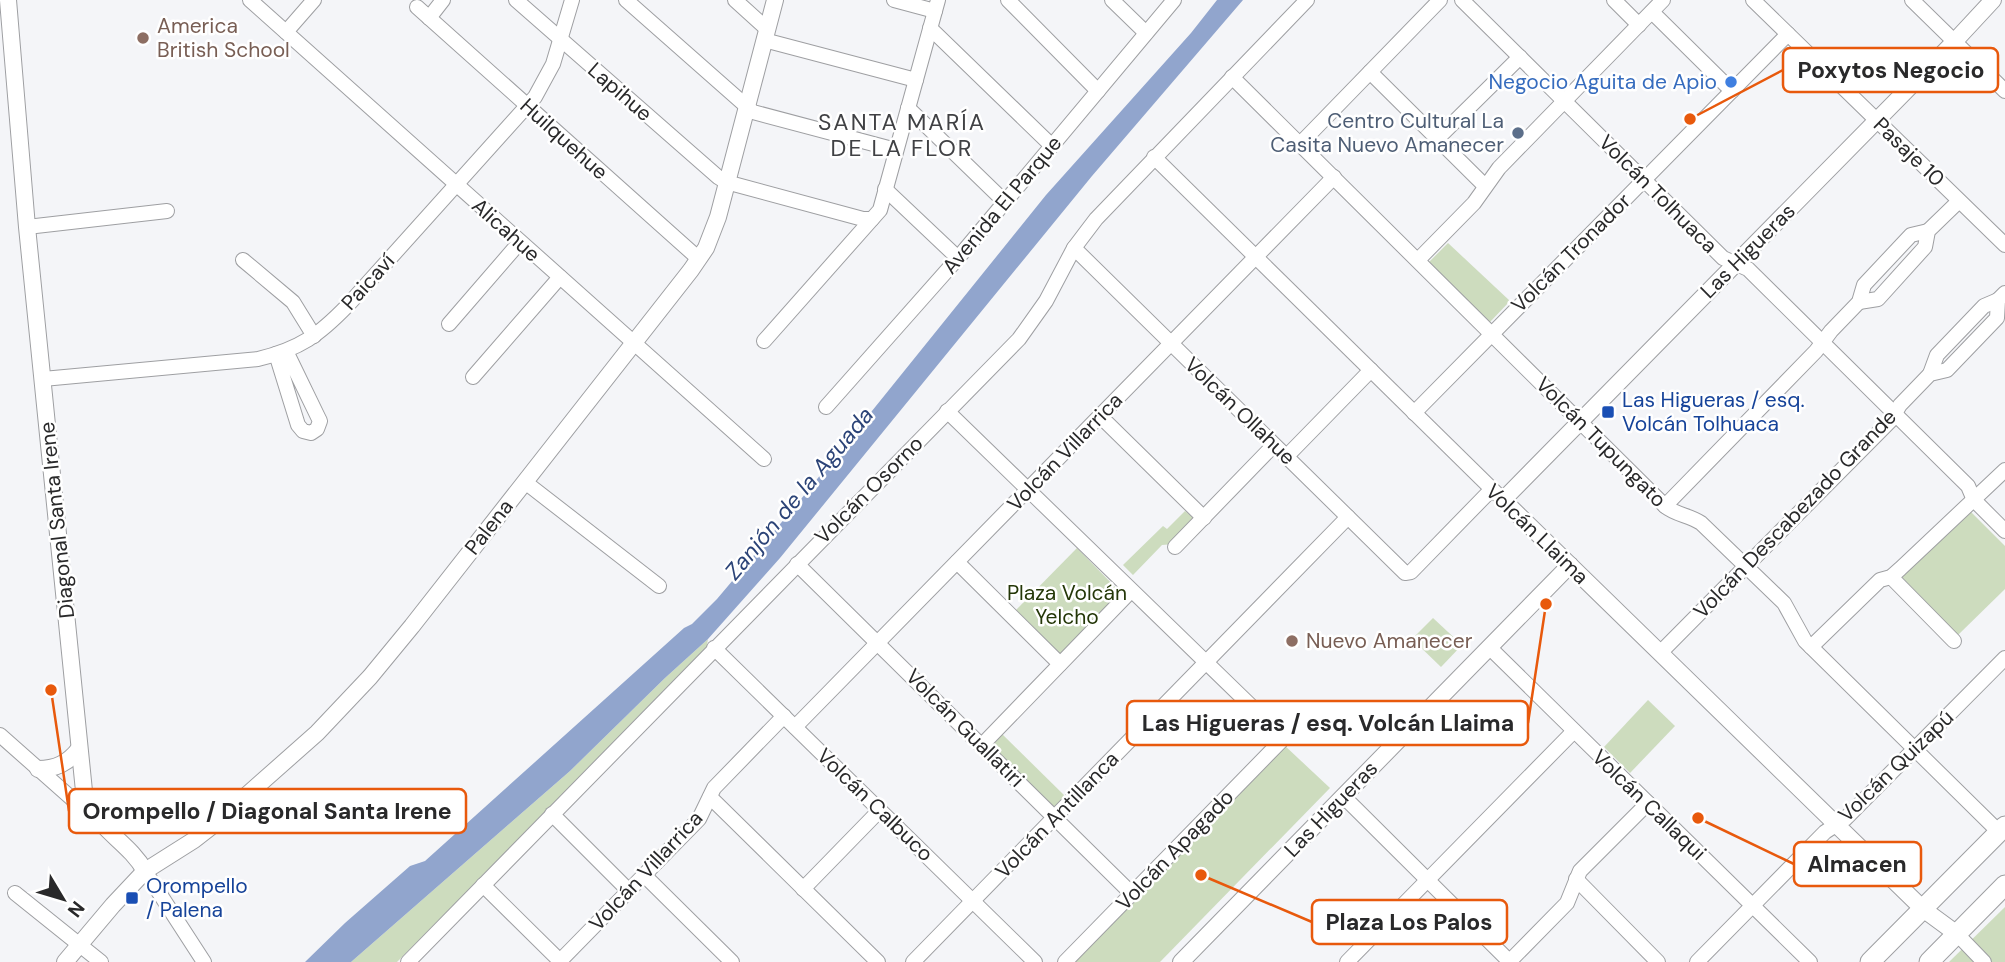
<svg xmlns="http://www.w3.org/2000/svg" width="2005" height="962" font-family="'DM Sans',sans-serif">
	<style>
		.green { fill: #cddcbe }
		.water { fill: #91a5cd }
		.lines { fill: none; stroke-linecap: round; stroke-linejoin: round }
		.minor-casing { stroke: #9e9fa2; stroke-width: 16 }
		.tertiary-casing { stroke: #9e9fa2; stroke-width: 18 }
		.secondary-casing { stroke: #9e9fa2; stroke-width: 21 }
		.minor { stroke: #fff; stroke-width: 14 }
		.tertiary { stroke: #fff; stroke-width: 16 }
		.secondary { stroke: #fff; stroke-width: 19 }
		.education-dot { fill: #8d6e63; stroke: #fff; stroke-width: 2.5 }
		.shop-dot { fill: #3f7fe0; stroke: #fff; stroke-width: 2.5 }
		.service-dot { fill: #5c6f8a; stroke: #fff; stroke-width: 2.5 }
		.transit-dot { fill: #1a4fb4; stroke: #fff; stroke-width: 2.5 }
		.labels { text-anchor: middle; stroke-width: 5; stroke-linejoin: round; paint-order: stroke }
		.education-label { font-size: 21px; fill: #785e54; stroke: #fff; text-anchor: start }
		.shop-label { font-size: 21px; fill: #366cbe; stroke: #fff; text-anchor: end }
		.street-label { font-size: 21px; fill: #29292a; stroke: #fff }
		.service-label { font-size: 21px; fill: #4e5e75; stroke: #fff; text-anchor: end }
		.transit-label { font-size: 21px; fill: #164399; stroke: #fff; text-anchor: start }
		.park-label { font-size: 21px; fill: #243708; stroke: #fff }
		.neighbourhood-label { font-size: 23px; letter-spacing: 2px; fill: #404144; stroke: #fff }
		.water-label { font-size: 23px; font-style: italic; fill: #2b4377; stroke: #fff }
		.leader { fill: none; stroke: #e8590c; stroke-width: 2.5 }
		.callout-dot { fill: #e8590c; stroke: #fff; stroke-width: 2.5 }
		.callout { fill: #fff; stroke: #e8590c; stroke-width: 2.5 }
		.callout-label { font-size: 23px; text-anchor: middle; font-weight: bold; fill: #29292a }
	</style>
	<rect width="100%" height="100%" fill="#f4f5f8"/>
	<g class="green">
		<path d="M1448,243L1510,301L1490,322L1428,263Z"/>
		<path d="M1185,511L1196,520L1174,544L1162,545L1133,575L1123,565L1163,526L1167,529Z"/>
		<path d="M1970,511L2005,546V589L1958,635L1901,578Z"/>
		<path d="M1077,548L1119,591V600L1067,653L1059,654L1015,611Z"/>
		<path d="M1433,618L1462,645L1441,667L1412,639Z"/>
		<path d="M708,639L707,645L710,649L397,962H351L570,771L665,678Z"/>
		<path d="M1648,700L1675,726L1630,773L1604,747Z"/>
		<path d="M1000,732L1067,798L1055,809L991,748L992,740Z"/>
		<path d="M1283,744L1330,788L1160,962H1073Z"/>
		<path d="M2005,907V962H1949Z"/>
	</g>
	<path class="water" d="M1217,0H1243L1092,176L780,558L708,639L665,678L570,771L351,962H305L345,923L410,866L425,861L684,628L692,624L717,599L797,504L1046,195L1191,33Z"/>
	<g class="lines">
		<g class="minor-casing">
			<g id="minor">
				<path d="M250,0L764,459"/>
				<path d="M516,0L718,177L726,182L863,219H872"/>
				<path d="M626,0L753,112L896,150"/>
				<path d="M735,0L767,29"/>
				<path d="M894,0L935,11"/>
				<path d="M1008,0L1098,91"/>
				<path d="M1112,0L1146,33"/>
				<path d="M1462,0L1723,258L1748,269L1968,486L1974,500L2005,531"/>
				<path d="M1614,0L1639,25"/>
				<path d="M1753,0L2005,245"/>
				<path d="M1912,0L2005,91"/>
				<path d="M417,7L699,259"/>
				<path d="M1652,12L1732,91"/>
				<path d="M429,18L443,0"/>
				<path d="M930,28L1052,146"/>
				<path d="M286,32L314,0"/>
				<path d="M764,40L916,80"/>
				<path d="M1370,72L1485,186"/>
				<path d="M1232,77L1665,506C1676,515 1689,515 1701,523L1784,603L1805,641L1999,832"/>
				<path d="M908,108L1005,202"/>
				<path d="M1437,139L1520,57"/>
				<path d="M1300,144L1440,0"/>
				<path d="M1154,157L1497,494"/>
				<path d="M885,189L958,258"/>
				<path d="M27,227L167,211"/>
				<path d="M1074,248L1405,573L1411,572L1492,489"/>
				<path d="M243,260L293,302L314,336"/>
				<path d="M1418,260L1474,203L1499,168L1663,0"/>
				<path d="M1859,302L1878,299L1925,247L1928,231L1959,201"/>
				<path d="M449,324L520,242"/>
				<path d="M764,341L880,210L938,0"/>
				<path d="M276,354L298,425L303,431L311,433L317,429L320,421L318,417L286,351"/>
				<path d="M1930,374L1937,355L1984,306L1998,300"/>
				<path d="M473,377L560,277"/>
				<path d="M43,379L258,359C300,349 319,335 348,305L535,97L553,64L572,0"/>
				<path d="M826,407L958,258L1174,0"/>
				<path d="M947,411L1284,738L1065,962"/>
				<path d="M1414,413L1788,34"/>
				<path d="M1100,416L1204,518"/>
				<path d="M1286,457L1371,370"/>
				<path d="M525,482L659,586"/>
				<path d="M1665,506L1816,351L1831,331L1859,302L1864,285L1911,235L1928,231"/>
				<path d="M1175,547L1274,445"/>
				<path d="M957,562L1060,664"/>
				<path d="M797,564L1132,894"/>
				<path d="M1891,577L1954,641"/>
				<path d="M1489,647L1810,962"/>
				<path d="M1811,647L1880,580L1891,577L1900,569L2005,470"/>
				<path d="M714,648L1035,962"/>
				<path d="M1660,653L1891,420L1900,405L1930,374L1947,370L1997,318L1998,300L2005,293"/>
				<path d="M795,727L1334,177"/>
				<path d="M0,735L78,804L92,813"/>
				<path d="M982,745L1131,591"/>
				<path d="M1343,796L1510,962"/>
				<path d="M710,797L878,962"/>
				<path d="M552,814L629,891"/>
				<path d="M145,871L204,962"/>
				<path d="M644,875L732,962"/>
				<path d="M1576,879L1658,962"/>
				<path d="M483,885L561,962"/>
				<path d="M803,889L880,810"/>
				<path d="M15,893L101,962"/>
				<path d="M1957,934L1984,962"/>
				<path d="M408,962L1019,339L1046,301L1074,248L1096,219L1307,0"/>
				<path d="M559,962L699,819L714,788L784,716"/>
				<path d="M913,962L1348,517"/>
				<path d="M1347,962L1574,731"/>
				<path d="M1509,962L1567,903L1580,871L1648,803"/>
				<path d="M1697,962L1825,832L1845,819L2005,658"/>
			</g>
		</g>
		<g class="tertiary-casing">
			<g id="tertiary">
				<path d="M8,0L27,227L84,791C91,827 128,840 145,871"/>
				<path d="M38,769C56,769 68,763 79,749"/>
				<path d="M1957,934L1923,909L1503,500L1954,42L1993,0"/>
				<path d="M65,962L113,905L145,871L194,840L212,826L317,733L370,677L412,626L691,270L706,248L718,217L775,0"/>
				<path d="M1181,962L1570,565"/>
			</g>
		</g>
		<g class="secondary-casing">
			<g id="secondary">
				<path d="M1870,962L2005,826"/>
				<path d="M1929,962L2005,885"/>
			</g>
		</g>
		<use href="#minor" class="minor"/>
		<use href="#tertiary" class="tertiary"/>
		<use href="#secondary" class="secondary"/>
	</g>
	<g class="education-dot">
		<circle cx="143" cy="38" r="7"/>
		<circle cx="1292" cy="641" r="7"/>
	</g>
	<circle class="shop-dot" cx="1731" cy="82" r="7"/>
	<circle class="service-dot" cx="1518" cy="133" r="7"/>
	<g class="transit-dot">
		<rect x="1601" y="405" width="14" height="14" rx="3.5"/>
		<rect x="125" y="891" width="14" height="14" rx="3.5"/>
	</g>
	<g class="labels">
		<g class="education-label">
			<text x="157" y="33">America<tspan x="157" dy="24">British School</tspan></text>
			<text x="1306" y="648">Nuevo Amanecer</text>
		</g>
		<g class="shop-label">
			<text x="1717" y="89">Negocio Aguita de Apio</text>
		</g>
		<g class="street-label">
			<text transform="translate(620 92) rotate(41)" y="7">Lapihue</text>
			<text transform="translate(564 139) rotate(42)" y="7">Huilquehue</text>
			<text transform="translate(1909 152) rotate(44)" y="7">Pasaje 10</text>
			<text transform="translate(1658 194) rotate(45)" y="7">Volcán Tolhuaca</text>
			<text transform="translate(1002 205) rotate(-50)" y="7">Avenida El Parque</text>
			<text transform="translate(506 230) rotate(42)" y="7">Alicahue</text>
			<text transform="translate(1748 251) rotate(-45)" y="7">Las Higueras</text>
			<text transform="translate(1571 253) rotate(-45)" y="7">Volcán Tronador</text>
			<text transform="translate(368 282) rotate(-48)" y="7">Paicaví</text>
			<text transform="translate(1240 411) rotate(44)" y="7">Volcán Ollahue</text>
			<text transform="translate(1601 442) rotate(45)" y="7">Volcán Tupungato</text>
			<text transform="translate(1065 452) rotate(-46)" y="7">Volcán Villarrica</text>
			<text transform="translate(869 490) rotate(-45)" y="7">Volcán Osorno</text>
			<text transform="translate(1795 514) rotate(-46)" y="7">Volcán Descabezado Grande</text>
			<text transform="translate(57 520) rotate(-96)" y="7">Diagonal Santa Irene</text>
			<text transform="translate(489 527) rotate(-52)" y="7">Palena</text>
			<text transform="translate(1537 534) rotate(44)" y="7">Volcán Llaima</text>
			<text transform="translate(965 728) rotate(45)" y="7">Volcán Guallatiri</text>
			<text transform="translate(1896 766) rotate(-44)" y="7">Volcán Quizapú</text>
			<text transform="translate(875 805) rotate(44)" y="7">Volcán Calbuco</text>
			<text transform="translate(1649 805) rotate(44)" y="7">Volcán Callaqui</text>
			<text transform="translate(1331 809) rotate(-46)" y="7">Las Higueras</text>
			<text transform="translate(1057 815) rotate(-46)" y="7">Volcán Antillanca</text>
			<text transform="translate(1175 850) rotate(-46)" y="7">Volcán Apagado</text>
			<text transform="translate(646 871) rotate(-47)" y="7">Volcán Villarrica</text>
		</g>
		<g class="service-label">
			<text x="1504" y="128">Centro Cultural La<tspan x="1504" dy="24">Casita Nuevo Amanecer</tspan></text>
		</g>
		<g class="transit-label">
			<text x="1622" y="407">Las Higueras / esq.<tspan x="1622" dy="24">Volcán Tolhuaca</tspan></text>
			<text x="146" y="893">Orompello<tspan x="146" dy="24">/ Palena</tspan></text>
		</g>
		<g class="park-label">
			<text x="1067" y="600">Plaza Volcán<tspan x="1067" dy="24">Yelcho</tspan></text>
		</g>
		<g class="neighbourhood-label">
			<text x="902" y="130">SANTA MARÍA<tspan x="902" dy="26">DE LA FLOR</tspan></text>
		</g>
		<g class="water-label">
			<text transform="translate(799 493) rotate(-50)" y="8">Zanjón de la Aguada</text>
		</g>
	</g>
	<path class="leader" d="M1690 119L1783 70M1546 604L1528 723M51 690L69 811M1698 818L1794 864M1201 875L1312 922"/>
	<g class="callout-dot">
		<circle cx="1690" cy="119" r="7"/>
		<circle cx="1546" cy="604" r="7"/>
		<circle cx="51" cy="690" r="7"/>
		<circle cx="1698" cy="818" r="7"/>
		<circle cx="1201" cy="875" r="7"/>
	</g>
	<g class="callout">
		<rect x="1783" y="48" width="215" height="44" rx="7"/>
		<rect x="1127" y="701" width="401" height="44" rx="7"/>
		<rect x="69" y="789" width="397" height="44" rx="7"/>
		<rect x="1794" y="842" width="127" height="44" rx="7"/>
		<rect x="1312" y="900" width="195" height="44" rx="7"/>
	</g>
	<g class="callout-label">
		<text x="1891" y="78">Poxytos Negocio</text>
		<text x="1328" y="731">Las Higueras / esq. Volcán Llaima</text>
		<text x="267" y="819">Orompello / Diagonal Santa Irene</text>
		<text x="1857" y="872">Almacen</text>
		<text x="1409" y="930">Plaza Los Palos</text>
	</g>
	<g transform="translate(63 899) rotate(128)" stroke="#ffffff" stroke-width="5" paint-order="stroke">
	<path d="M0-5L12 26L0 18L-12 26Z" fill="#29292a"/>
	<text y="-10" font-size="19" font-weight="bold" text-anchor="middle" fill="#29292a">N</text>
	</g>
</svg>
